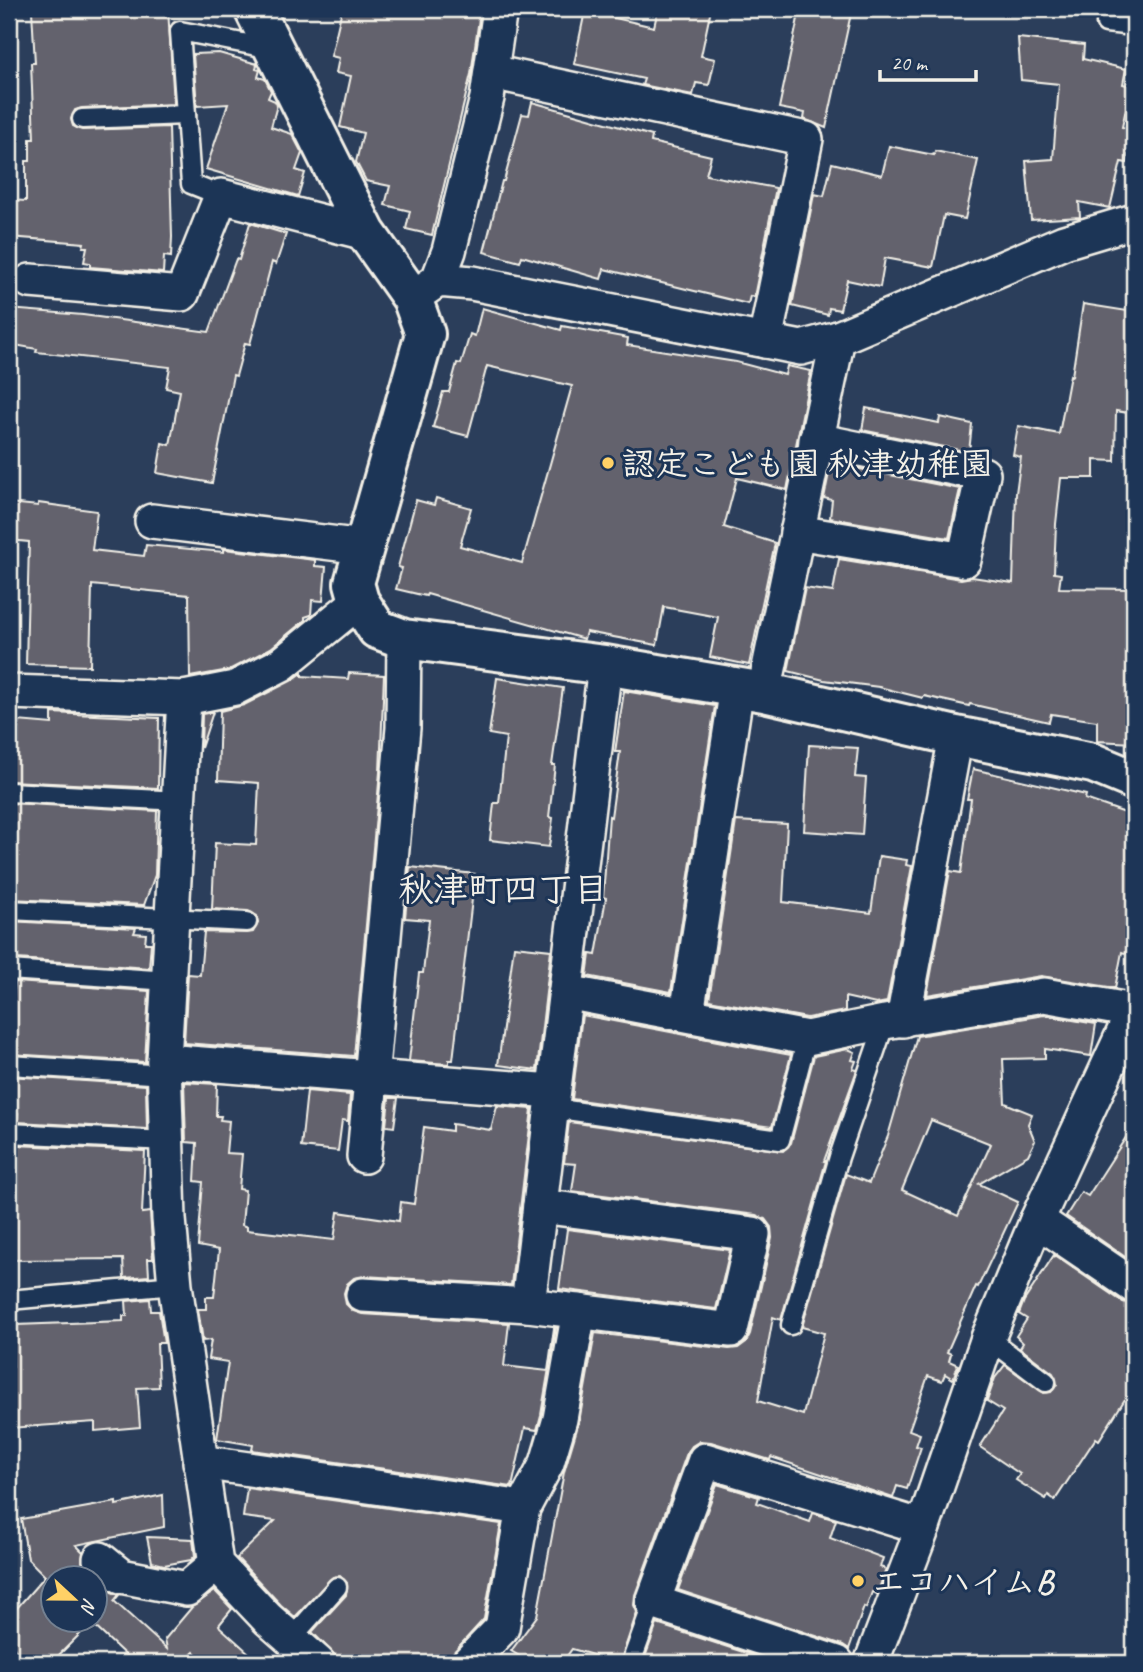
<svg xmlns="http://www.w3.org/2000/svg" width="1143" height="1672" font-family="Caveat,'Klee One',sans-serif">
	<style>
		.building { fill: #63626d; stroke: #f4f1e8; stroke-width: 2; fill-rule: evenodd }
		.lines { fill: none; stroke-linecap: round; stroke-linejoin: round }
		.service-casing { stroke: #f4f1e8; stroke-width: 23 }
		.minor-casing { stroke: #f4f1e8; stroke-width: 38 }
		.tertiary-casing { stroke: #f4f1e8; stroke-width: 44 }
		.service { stroke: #1d3557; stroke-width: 18 }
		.minor { stroke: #1d3557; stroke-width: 33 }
		.tertiary { stroke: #1d3557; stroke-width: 38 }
		.poi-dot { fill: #ffd166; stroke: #1d3557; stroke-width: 2.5 }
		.labels { text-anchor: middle; stroke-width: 6; stroke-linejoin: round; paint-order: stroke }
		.poi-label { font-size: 33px; font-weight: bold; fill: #f4f1e8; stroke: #1d3557; text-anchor: start }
		.neighbourhood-label { font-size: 35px; font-weight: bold; fill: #f4f1e8; stroke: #1d3557 }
	</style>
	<rect width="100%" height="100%" fill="#2b3e5b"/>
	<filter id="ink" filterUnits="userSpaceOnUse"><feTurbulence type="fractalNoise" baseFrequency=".0143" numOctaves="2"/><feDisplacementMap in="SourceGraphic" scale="14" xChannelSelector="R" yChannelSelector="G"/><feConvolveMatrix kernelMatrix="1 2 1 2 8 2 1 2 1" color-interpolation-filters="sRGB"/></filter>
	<g filter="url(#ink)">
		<g class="building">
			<path d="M63,9H168L174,104L82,108L75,110L71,119L73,126L82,130L169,127L172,237L171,257L164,256L163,273L90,267V263L84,262L87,247H83L84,243L9,237V200L26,201V161H30V139H34L31,63H35L32,11Z"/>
			<path d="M342,9H467L480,12L471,74L432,235L406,229L410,211L385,205L390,186L366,181L356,162L363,133L340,127L351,76L336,73L339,58L331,56Z"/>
			<path d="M658,9H711L701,56L715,59L709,85L696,83L693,95L642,85L644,79L574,64L585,11L654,27Z"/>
			<path d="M800,9H852L826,128L804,119L805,113L779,108Z"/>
			<path d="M1018,38L1084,45L1083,59L1126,69L1123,84L1131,86L1122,127L1134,130V156L1128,155L1127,163L1121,162L1110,208L1079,202L1080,217L1031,220L1026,161L1053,159L1059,84L1021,80Z"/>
			<path d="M219,53L257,64L256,69L260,70L258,77L265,79L271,91L268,98L275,101L277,105L271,127L292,134L302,153L296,170L305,173L298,196L206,169L228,104L197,106L193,54Z"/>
			<path d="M532,102L652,136L651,142L711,156L706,175L776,188L754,297L750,296L748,304L604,269L601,279L522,256L520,262L484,252L502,181H504L522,114L529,115Z"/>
			<path d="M889,146L934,155L935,151L978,160L965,219L944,215L933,267L885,258L880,287L847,280L840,310L829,308L828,315L792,306L814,194L824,196L832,163L882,175Z"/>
			<path d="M250,223L286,234L276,264L272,262L250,344L245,343L236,376L233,375L212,483L157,473L162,443L170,445L180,391L166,388L170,367L36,352L37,349L9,344V309L83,315L209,332L236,259L239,260Z"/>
			<path d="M1083,304L1134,312V414L1116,411L1115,461L1094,460V478H1061L1056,524L1054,573L1061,574L1059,588L1134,589V743L1097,741V721L1051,714L1049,722L970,704L969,706L924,696L923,698L879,687L824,680L788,671L805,588L833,592L839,559L961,579L972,577L1013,583L1016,493L1021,457L1013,455L1018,426L1059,434L1070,375L1072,376Z"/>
			<path d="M482,308L561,330L562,326L628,338L627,345L736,362L785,375L787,366L811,371L787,490L737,478L724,527L775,543L749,665L710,657L718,617L664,607L657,645L586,632L584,639L427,594L426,596L396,589L402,568L398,567L416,500L434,505L436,498L471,508L460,546L522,563L572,386L487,366L468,436L433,427L443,392H449L457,363L461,364L470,334L475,336Z"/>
			<path d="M866,408L939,423L940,417L972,424L969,452L862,430Z"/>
			<path d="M830,468L855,471V468L960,489L949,538L830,518L832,500L824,498Z"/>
			<path d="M9,503L38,506V503L97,511L92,550L144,556L146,545L224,552V549L315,560V566L326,567L323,601L312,600L311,615L305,617V620L271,648L229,670L190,677L189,595L92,585L90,666L26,664L29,542L9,540Z"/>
			<path d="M302,673V676L348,679L349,673L384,675L380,772L354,1056L184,1043L188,974L200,975L204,932L247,933L253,932L258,923L257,916L248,911L212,909L215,843L256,845L259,783L218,780L220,711L244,705L291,681Z"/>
			<path d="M497,678L563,688L552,765H555L549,817L553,818L549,847L490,840L494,803H499L506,737L489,734Z"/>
			<path d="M624,691L715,706L671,992L587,976L590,954L596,955L606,898L603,897L609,816L611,817L620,752H615Z"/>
			<path d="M213,712L201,748L202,714Z"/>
			<path d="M52,713L159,718L158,788L9,781L10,727L18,728V721L52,724Z"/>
			<path d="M809,745L858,748L855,777L866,778L862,835L804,831Z"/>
			<path d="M973,769L1086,795L1085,799L1134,816V956L1122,952L1115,988L1041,976L927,995L950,871L961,873L971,799H967Z"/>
			<path d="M9,803L157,811L155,875L144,905L9,899Z"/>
			<path d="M736,821L787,824L783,902L871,913L879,856L907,860L906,865L912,866L887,1002L876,1004L845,997V1011L807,1018L709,1000Z"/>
			<path d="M410,867L475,874L453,1060H449V1064L409,1061L419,973H423L429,920L405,918Z"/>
			<path d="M9,921L136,928L134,933L146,934L145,943H151L149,968L17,959V955H9Z"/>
			<path d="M514,946L551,950L537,1070L498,1065Z"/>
			<path d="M15,982L149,991L145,1062L9,1054V1019H11Z"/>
			<path d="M582,1015L791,1055L772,1127L572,1099Z"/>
			<path d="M1044,1015L1096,1024L1091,1056L1045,1049V1058L1003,1059L1005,1103L1032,1114L1028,1124L1035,1141L1028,1155L979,1184L1018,1202L978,1287L976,1286L947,1352L951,1354L949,1361L958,1365L953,1379L945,1374L942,1381L928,1376L909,1430L920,1434L916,1446L921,1447L907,1489L897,1486L893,1498L771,1457L770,1460L711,1442L700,1441L692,1446L687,1453L635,1595L634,1605L637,1612L620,1663L572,1649L562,1663H531L511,1651L537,1616L564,1472L579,1422L595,1333L729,1349L738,1348L746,1342L750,1334L772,1238L771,1227L765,1219L756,1215L572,1191L576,1164L564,1163L569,1122L783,1151L791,1143L814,1056L848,1049L855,1052L852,1060L856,1061L853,1069L857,1070L824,1161H826L781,1320L773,1317L758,1401L803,1415L824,1333L802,1327L846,1174L869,1183L888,1136L917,1036ZM931,1120L991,1144L958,1216L902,1190Z"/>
			<path d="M9,1076L146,1085L147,1129L17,1122L18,1113L9,1111Z"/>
			<path d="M184,1082L217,1084L216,1116H221L220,1120L229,1121L226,1153L242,1154L239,1189L245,1190L242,1225L247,1227V1230L334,1240L338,1212L399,1221L401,1202L414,1204L424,1127L452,1131V1124L491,1130L497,1106L532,1109L511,1285L364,1276L354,1278L347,1284L344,1293L346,1304L353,1311L362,1314L509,1323L504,1366L548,1371L554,1328H556L541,1415L537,1430L525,1428L512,1487L252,1450L253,1445L217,1439L228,1362L208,1359L211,1340L203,1341L198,1309H206V1297H214L219,1250L198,1246L203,1182L195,1181L197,1143L186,1142Z"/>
			<path d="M307,1091L350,1095L348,1121L342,1120L338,1151L301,1147Z"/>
			<path d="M389,1098H398L394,1127L386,1126Z"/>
			<path d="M1134,1125V1263L1066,1216L1081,1192L1088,1196Z"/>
			<path d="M15,1145L145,1151L142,1213L150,1212L153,1259H148L149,1276L124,1278L123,1259L9,1260V1170H12Z"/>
			<path d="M567,1229L730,1250L716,1309L559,1289Z"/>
			<path d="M1054,1255L1123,1302L1134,1305V1385L1099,1440L1096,1438L1055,1500L1048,1495L1046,1499L1016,1480L1020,1474L980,1447L1003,1411L987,1401L995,1378L1005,1365L1044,1393L1051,1392L1057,1384L1053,1373L1020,1348L1023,1343L1016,1336L1027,1319L1019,1314L1024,1301Z"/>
			<path d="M150,1299L151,1311H159L164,1343H157L159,1387L137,1388L140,1427L95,1431V1422L9,1428V1379H12L11,1367H13L11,1329H16V1325L123,1321V1316H127L126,1301Z"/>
			<path d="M717,1484L759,1497L757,1503L810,1522L813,1513L836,1520L830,1538L883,1558L880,1567L886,1569L877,1594L872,1592L866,1608L864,1607L849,1649L843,1645L678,1590Z"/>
			<path d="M247,1488L501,1524L484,1619L444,1663H343L312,1632L346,1595L347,1583L340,1576L333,1577L295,1617L281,1605L237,1558L275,1521L243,1517Z"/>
			<path d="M163,1495L164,1527L76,1545L83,1552L82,1566L92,1578H52V1620H94V1579L109,1591L119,1595L114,1601L167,1649L165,1639L192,1607L215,1591L232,1609L219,1625L220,1627L260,1663H206L194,1652L183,1663H134L91,1623L51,1663H24L9,1640V1617L45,1576L28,1559L21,1519L116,1502V1505Z"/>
			<path d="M147,1537L193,1539L195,1556L191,1560L164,1565L152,1562Z"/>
			<path d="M657,1624L777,1663H643Z"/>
		</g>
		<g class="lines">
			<g class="service-casing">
				<g id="service">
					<path d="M1106,23L1134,26"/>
					<path d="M82,119L186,115"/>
					<path d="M221,196L191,184L180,31L273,49"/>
					<path d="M9,792L180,801"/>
					<path d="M9,910L247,922"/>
					<path d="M9,970L169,981"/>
					<path d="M9,1065L165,1075"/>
					<path d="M552,1108L780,1140L807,1038"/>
					<path d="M9,1133L167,1141"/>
					<path d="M9,1300L175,1285"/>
					<path d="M791,1325L839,1157L885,1022"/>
					<path d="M988,1338L1046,1382"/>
					<path d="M290,1640L337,1587"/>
					<path d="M631,1663L653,1602"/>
				</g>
			</g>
			<g class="minor-casing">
				<g id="minor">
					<path d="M491,72L806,139L765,341"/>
					<path d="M438,280L449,251L487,98L500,9"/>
					<path d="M30,281L182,294L221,196L366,233"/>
					<path d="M412,298L438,280L472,283L801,348L838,338L1064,242L1134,221"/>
					<path d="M152,521L364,547"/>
					<path d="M797,532L964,560L983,474L816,440"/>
					<path d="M9,692L184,698L235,688L282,664L359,601"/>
					<path d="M764,692L838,338"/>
					<path d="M184,698L164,1061L169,1219L175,1285L216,1564L268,1619L318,1663"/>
					<path d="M566,992L807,1038L885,1022L1044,995L1134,1011"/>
					<path d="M687,1014L737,687"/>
					<path d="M903,1020L956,736"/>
					<path d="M164,1061L553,1091"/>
					<path d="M364,1156L403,728L404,639"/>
					<path d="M1037,1220L1134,1286"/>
					<path d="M363,1295L528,1305L731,1330L753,1234L540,1206"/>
					<path d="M528,1305L605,665"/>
					<path d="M200,1462L523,1508"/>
					<path d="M100,1559L121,1576L187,1589L216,1564"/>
					<path d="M468,1663L502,1628L523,1508L547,1463L560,1419L579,1311"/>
					<path d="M837,1663L653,1602L705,1460L923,1527"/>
					<path d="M871,1663L923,1527L988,1338L1037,1220L1134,1010"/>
				</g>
			</g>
			<g class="tertiary-casing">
				<path id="tertiary" d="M254,9L366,233L412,298L425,334L354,583L359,601L377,629L404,639L605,665L764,692L956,736L1093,763L1134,780"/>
			</g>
			<use href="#service" class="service"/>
			<use href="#minor" class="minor"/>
			<use href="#tertiary" class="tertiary"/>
		</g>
	</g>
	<g class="poi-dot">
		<circle cx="608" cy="463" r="7"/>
		<circle cx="858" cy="1581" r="7"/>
	</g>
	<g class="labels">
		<g class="poi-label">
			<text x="622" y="475">認定こども園 秋津幼稚園</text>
			<text x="872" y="1593">エコハイムB</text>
		</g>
		<g class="neighbourhood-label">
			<text x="503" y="901">秋津町四丁目</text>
		</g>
	</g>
	<rect width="1143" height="1672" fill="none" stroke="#1d3557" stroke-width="35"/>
	<rect x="18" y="18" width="1108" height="1637" fill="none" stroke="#f4f1e8" stroke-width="2.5" filter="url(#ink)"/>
	<g transform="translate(74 1599) rotate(112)"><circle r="33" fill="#1d3557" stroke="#738091" stroke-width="2"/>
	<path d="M0-5L12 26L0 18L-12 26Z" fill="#ffd166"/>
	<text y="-10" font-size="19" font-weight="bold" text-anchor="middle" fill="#f4f1e8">N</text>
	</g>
	<path d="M880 70v10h96v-10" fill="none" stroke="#f4f1e8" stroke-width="3.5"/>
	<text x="891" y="70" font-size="21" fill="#f4f1e8" stroke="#1d3557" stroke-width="5" paint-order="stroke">20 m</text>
</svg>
